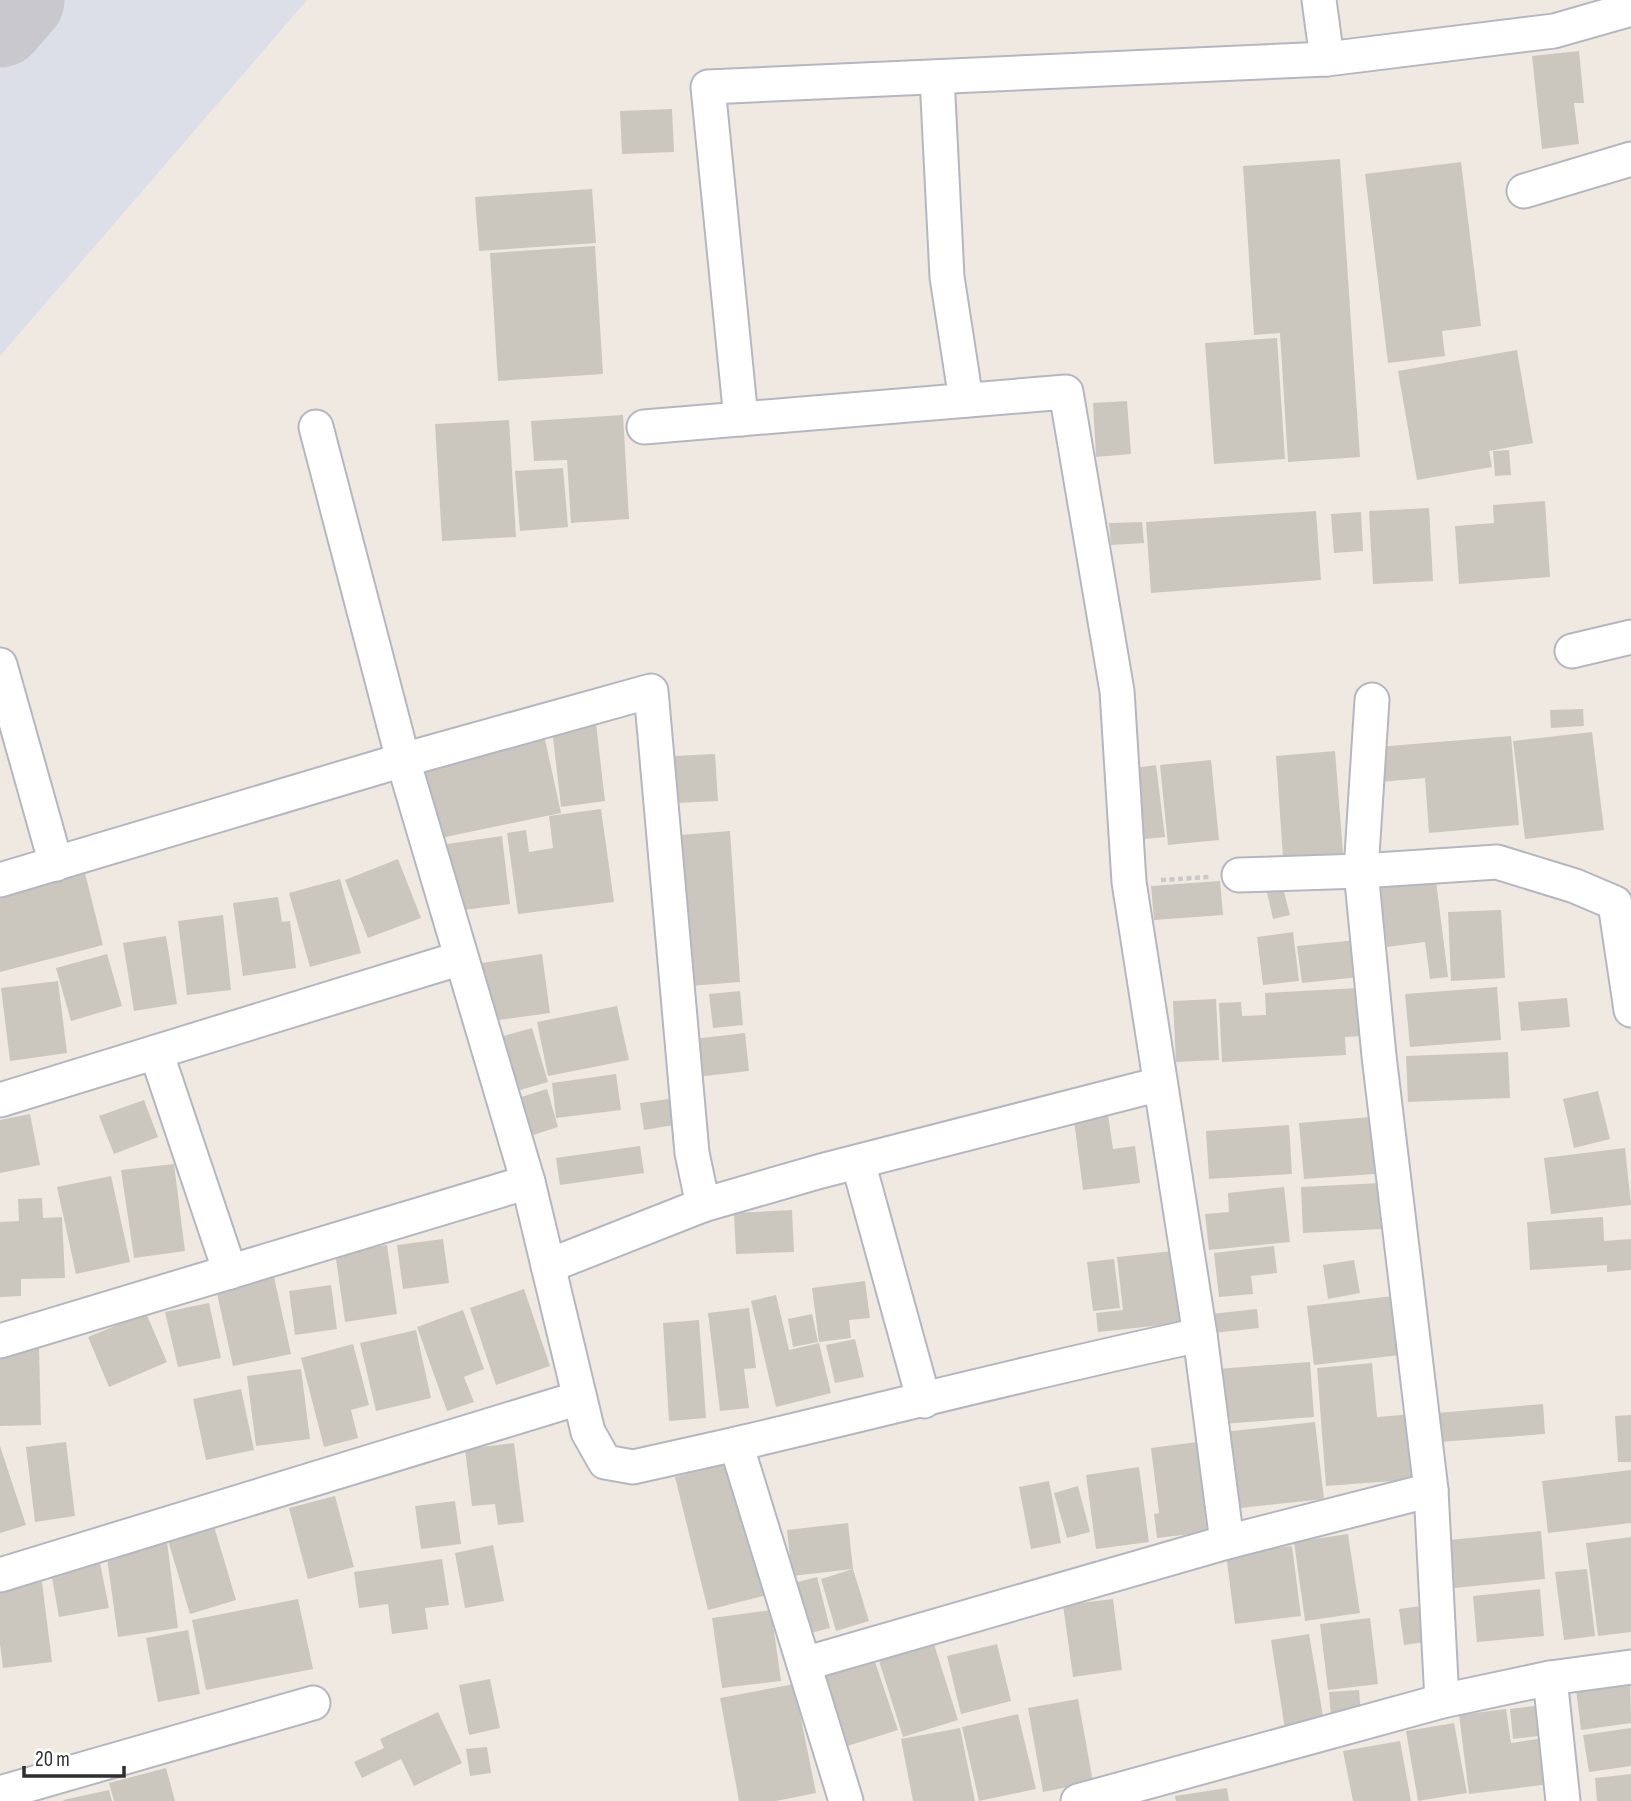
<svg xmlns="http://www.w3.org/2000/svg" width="1631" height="1801" font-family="'Sofia Sans Condensed',sans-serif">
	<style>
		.airport { fill: #dcdee8 }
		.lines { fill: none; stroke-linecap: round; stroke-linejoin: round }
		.taxiway { stroke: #c9c8cc; stroke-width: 89 }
		.building { fill: #cbc7bf }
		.street-casing { stroke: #b4b7c1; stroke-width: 37 }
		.path { stroke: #c9c9c9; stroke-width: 4.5; stroke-dasharray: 5 3.5; stroke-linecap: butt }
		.street { stroke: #fff; stroke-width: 33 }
	</style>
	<rect width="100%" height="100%" fill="#efe9e1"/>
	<path class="airport" d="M0,0H307L0,356Z"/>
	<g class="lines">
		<path class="taxiway" d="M0,23L20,0"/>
	</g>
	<g class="building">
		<path d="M1579,51L1584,103H1574L1579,144L1542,149L1532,56Z"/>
		<path d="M672,109L674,152L622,154L620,111Z"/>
		<path d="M1340,159L1360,457L1288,462L1280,333L1254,335L1243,166Z"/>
		<path d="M1461,162L1481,326L1442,331L1445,356L1388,363L1365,174Z"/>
		<path d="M592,189L596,243L479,251L475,197Z"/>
		<path d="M595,246L603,374L498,381L490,253Z"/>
		<path d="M1277,338L1285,459L1214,464L1205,343Z"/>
		<path d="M1517,350L1533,443L1489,451L1492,467L1417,480L1398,371Z"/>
		<path d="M1127,401L1131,454L1096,457L1093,403Z"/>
		<path d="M623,415L629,519L571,523L567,460L534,461L531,421Z"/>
		<path d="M509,420L516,537L442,541L435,424Z"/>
		<path d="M1509,450L1511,475L1495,476L1493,451Z"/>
		<path d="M563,468L568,527L520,531L515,471Z"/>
		<path d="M1545,501L1550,577L1459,584L1455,526L1494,523L1493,505Z"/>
		<path d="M1429,508L1433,581L1373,584L1369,511Z"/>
		<path d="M1316,511L1321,580L1151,593L1146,522Z"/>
		<path d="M1361,512L1363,551L1334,553L1331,514Z"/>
		<path d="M1142,522L1144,543L1111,545L1109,523Z"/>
		<path d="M1583,709L1584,726L1551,728L1550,710Z"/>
		<path d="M595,715L605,801L561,807L551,720Z"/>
		<path d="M543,730L561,813L436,839L419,757Z"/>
		<path d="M1592,732L1604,830L1525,839L1513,741Z"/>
		<path d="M1511,736L1519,825L1429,833L1425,778L1380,782L1377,747Z"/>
		<path d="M1335,751L1343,853L1283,857L1276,756Z"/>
		<path d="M715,754L718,801L677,803L675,756Z"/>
		<path d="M1211,760L1219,840L1168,845L1160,765Z"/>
		<path d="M1156,765L1165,837L1135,840L1127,769Z"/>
		<path d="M601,809L614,902L518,914L507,833L526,830L529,852L553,848L549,816Z"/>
		<path d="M730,831L740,982L690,986L680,835Z"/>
		<path d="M502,836L510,904L456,911L447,844Z"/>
		<path d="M398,859L421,918L368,938L345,880Z"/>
		<path d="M83,865L103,945L0,972V887Z"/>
		<path d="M340,879L361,953L310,967L289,893Z"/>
		<path d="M1220,881L1223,915L1154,920L1151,886Z"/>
		<path d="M1436,881L1448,977L1430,979L1425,942L1387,947L1380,888Z"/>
		<path d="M1283,888L1290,915L1273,919L1267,892Z"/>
		<path d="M278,897L282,922L290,921L296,968L243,976L233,903Z"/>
		<path d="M1501,910L1505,978L1451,981L1448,912Z"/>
		<path d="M223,915L231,990L187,995L178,921Z"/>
		<path d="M1293,932L1299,981L1263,985L1257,937Z"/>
		<path d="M166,936L177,1004L134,1011L123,943Z"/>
		<path d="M1356,940L1359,977L1302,983L1297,946Z"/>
		<path d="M107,954L122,1006L71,1021L56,968Z"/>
		<path d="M542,954L550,1013L484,1022L475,964Z"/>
		<path d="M58,981L67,1053L10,1061L1,988Z"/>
		<path d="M1497,987L1501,1040L1410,1047L1405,994Z"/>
		<path d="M1358,988L1361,1036L1345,1037L1346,1055L1222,1062L1219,1003L1241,1002L1242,1016L1266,1015L1265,993Z"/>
		<path d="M740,991L743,1025L713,1028L709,994Z"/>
		<path d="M1567,998L1570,1027L1521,1031L1518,1002Z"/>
		<path d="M1216,999L1219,1060L1176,1062L1173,1001Z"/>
		<path d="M617,1006L629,1060L548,1076L537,1022Z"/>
		<path d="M532,1028L548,1082L520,1090L514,1073L504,1076L493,1039Z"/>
		<path d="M745,1033L749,1071L697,1077L693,1039Z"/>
		<path d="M1508,1052L1510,1098L1408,1102L1406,1056Z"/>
		<path d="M616,1074L621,1110L556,1118L552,1083Z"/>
		<path d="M547,1089L558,1127L530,1136L518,1098Z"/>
		<path d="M1598,1091L1610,1139L1574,1148L1563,1099Z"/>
		<path d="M676,1098L680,1124L644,1130L640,1103Z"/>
		<path d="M144,1100L158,1137L114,1154L99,1116Z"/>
		<path d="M30,1114L40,1165L0,1173V1120Z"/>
		<path d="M1108,1115L1113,1149L1135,1146L1140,1183L1083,1190L1074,1120Z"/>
		<path d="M1371,1117L1375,1174L1304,1179L1299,1123Z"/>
		<path d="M1289,1125L1292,1174L1209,1179L1206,1131Z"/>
		<path d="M640,1146L644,1173L560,1185L556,1158Z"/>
		<path d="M1625,1148L1631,1205L1551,1214L1544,1158Z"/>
		<path d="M174,1164L185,1251L134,1258L121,1170Z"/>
		<path d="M111,1176L130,1262L76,1274L57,1187Z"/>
		<path d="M1381,1183L1383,1229L1303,1233L1301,1187Z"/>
		<path d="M1284,1187L1290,1242L1209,1250L1205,1214L1229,1212L1228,1193Z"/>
		<path d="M42,1198L43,1218L62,1217L65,1278L21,1279V1296L0,1297V1222L19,1221L18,1199Z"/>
		<path d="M792,1210L794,1252L736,1254L734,1213Z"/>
		<path d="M1603,1217L1604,1241L1631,1239V1270L1607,1272V1265L1530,1270L1527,1222Z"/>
		<path d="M443,1239L449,1283L403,1289L397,1245Z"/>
		<path d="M387,1245L397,1314L345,1322L335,1252Z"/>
		<path d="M1274,1246L1277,1273L1251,1276L1253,1294L1219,1297L1214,1253Z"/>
		<path d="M1173,1251L1181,1323L1098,1332L1096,1313L1123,1310L1117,1257Z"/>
		<path d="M1114,1259L1120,1308L1093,1311L1087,1262Z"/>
		<path d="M1354,1260L1360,1293L1328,1299L1323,1265Z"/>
		<path d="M274,1277L291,1354L233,1366L216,1289Z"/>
		<path d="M865,1281L870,1318L849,1320L851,1338L819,1342L812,1288Z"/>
		<path d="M331,1285L337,1329L295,1335L289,1291Z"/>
		<path d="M524,1289L550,1366L496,1385L470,1308Z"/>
		<path d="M776,1295L789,1350L819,1343L831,1393L776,1407L751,1301Z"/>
		<path d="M1402,1295L1409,1354L1314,1365L1307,1306Z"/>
		<path d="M209,1303L221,1358L178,1367L165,1312Z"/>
		<path d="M749,1308L756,1368L744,1369L749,1408L720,1411L708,1313Z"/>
		<path d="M1257,1309L1259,1328L1213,1333L1211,1314Z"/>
		<path d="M463,1310L484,1369L464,1377L474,1402L447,1411L417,1327Z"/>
		<path d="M146,1313L167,1362L109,1387L88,1337Z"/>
		<path d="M812,1314L818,1342L793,1347L788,1319Z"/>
		<path d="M699,1320L706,1418L669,1421L663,1323Z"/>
		<path d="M416,1330L431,1398L376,1411L360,1343Z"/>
		<path d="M855,1339L864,1377L835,1383L826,1345Z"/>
		<path d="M353,1344L369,1405L351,1410L358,1438L324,1447L301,1358Z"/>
		<path d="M39,1348L41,1425L0,1426V1350Z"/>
		<path d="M1310,1362L1314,1417L1222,1424L1217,1369Z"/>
		<path d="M1372,1363L1377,1417L1414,1414L1419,1479L1326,1486L1317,1368Z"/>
		<path d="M301,1369L310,1439L256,1446L247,1376Z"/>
		<path d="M241,1389L254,1450L206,1460L193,1399Z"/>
		<path d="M1543,1404L1545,1434L1440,1442L1437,1413Z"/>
		<path d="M1631,1415V1462H1618L1615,1416Z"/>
		<path d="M1315,1422L1324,1499L1231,1509L1223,1432Z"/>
		<path d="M66,1442L75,1516L35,1522L26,1447Z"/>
		<path d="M1197,1442L1207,1532L1157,1538L1154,1514L1159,1513L1151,1448Z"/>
		<path d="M514,1443L524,1522L498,1525L495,1504L472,1506L465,1449Z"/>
		<path d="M0,1446L26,1525L0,1533Z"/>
		<path d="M733,1462L767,1595L708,1610L675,1477Z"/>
		<path d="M1139,1467L1149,1542L1096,1549L1086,1475Z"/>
		<path d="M1631,1470V1523L1548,1533L1542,1481Z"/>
		<path d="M1049,1481L1061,1543L1031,1549L1019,1487Z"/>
		<path d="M1078,1486L1090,1532L1067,1538L1054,1493Z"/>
		<path d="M335,1496L354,1567L308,1579L289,1508Z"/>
		<path d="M455,1501L461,1544L421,1549L415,1506Z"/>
		<path d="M213,1523L236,1600L190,1614L167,1537Z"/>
		<path d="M848,1523L853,1569L792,1576L787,1530Z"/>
		<path d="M1541,1531L1545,1579L1454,1588L1449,1540Z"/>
		<path d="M1348,1534L1360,1613L1305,1621L1294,1542Z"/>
		<path d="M1631,1537V1632L1598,1636L1586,1543Z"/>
		<path d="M167,1542L178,1628L118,1637L106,1551Z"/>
		<path d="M493,1545L504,1601L465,1608L455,1553Z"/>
		<path d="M1292,1546L1301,1616L1235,1624L1226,1554Z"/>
		<path d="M442,1559L449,1605L425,1608L428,1629L392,1634L388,1604L359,1608L354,1572Z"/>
		<path d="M100,1563L109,1608L59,1617L51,1572Z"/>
		<path d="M853,1569L869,1621L836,1631L821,1579Z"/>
		<path d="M1587,1569L1595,1636L1564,1640L1555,1572Z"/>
		<path d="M817,1577L830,1628L807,1634L794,1583Z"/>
		<path d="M42,1582L52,1662L3,1668L0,1644V1587Z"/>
		<path d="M1540,1589L1544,1636L1477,1642L1473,1596Z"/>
		<path d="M298,1599L313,1669L206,1690L192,1620Z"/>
		<path d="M1113,1599L1122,1670L1073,1677L1063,1605Z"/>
		<path d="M1429,1605L1433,1641L1404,1645L1399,1609Z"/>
		<path d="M771,1610L781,1681L722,1688L712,1618Z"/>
		<path d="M1370,1618L1378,1684L1328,1690L1320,1624Z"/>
		<path d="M188,1630L200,1694L158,1702L146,1638Z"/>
		<path d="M1309,1634L1324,1722L1285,1729L1271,1640Z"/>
		<path d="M934,1644L958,1720L903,1737L879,1661Z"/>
		<path d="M997,1644L1011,1701L961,1714L947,1656Z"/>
		<path d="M872,1653L898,1730L838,1749L813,1673Z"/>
		<path d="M1630,1674L1631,1723L1581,1730L1575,1681Z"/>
		<path d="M490,1679L500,1728L469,1735L459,1685Z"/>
		<path d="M794,1684L816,1793L776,1801H739L720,1698Z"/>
		<path d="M1359,1690L1361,1714L1331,1717L1329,1692Z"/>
		<path d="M1078,1699L1093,1782L1043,1792L1028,1708Z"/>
		<path d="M1551,1704L1555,1734L1513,1739L1510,1709Z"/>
		<path d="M1506,1709L1511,1743L1551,1737L1557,1783L1469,1794L1459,1715Z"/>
		<path d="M438,1712L462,1763L414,1786L401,1759L362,1778L354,1762L384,1748L380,1739Z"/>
		<path d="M1018,1714L1036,1789L979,1801L962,1727Z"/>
		<path d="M1454,1723L1467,1793L1418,1801L1406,1731Z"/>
		<path d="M960,1728L975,1801H913L901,1739Z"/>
		<path d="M1631,1728V1766L1589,1772L1583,1735Z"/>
		<path d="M1400,1741L1411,1801H1353L1343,1751Z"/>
		<path d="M487,1747L491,1773L470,1776L466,1749Z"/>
		<path d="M166,1768L175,1801H114L109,1783Z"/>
		<path d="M1631,1774V1801H1597L1595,1778Z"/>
		<path d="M1227,1788L1229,1801H1176L1175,1796Z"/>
		<path d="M109,1790L112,1801H64L63,1800Z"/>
	</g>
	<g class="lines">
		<g class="street-casing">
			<g id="street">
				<path d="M1319,0L1327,59"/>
				<path d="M937,77L947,277L966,400"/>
				<path d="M1524,191L1631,159"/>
				<path d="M741,419L708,87L1327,59L1554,31L1631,9"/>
				<path d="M316,427L403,760L528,1182L588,1432L605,1462L633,1467L736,1444L846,1801"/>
				<path d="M644,427L1066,392L1117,691L1129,882L1200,1335L1227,1542"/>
				<path d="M1572,651L1631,637"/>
				<path d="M0,665L56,864"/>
				<path d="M1372,700L1361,871L1379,1056L1431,1490L1442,1701"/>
				<path d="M1239,875L1361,871L1497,862L1575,886L1615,903L1631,1010"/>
				<path d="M0,880L403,760L651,691L692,1153L703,1205L821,1171L1160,1084"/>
				<path d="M156,1052L230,1272"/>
				<path d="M0,1100L461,958"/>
				<path d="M858,1162L924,1401"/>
				<path d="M548,1266L703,1205"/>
				<path d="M0,1341L528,1182"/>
				<path d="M736,1444C891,1408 1044,1368 1200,1335"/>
				<path d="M0,1575L579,1398"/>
				<path d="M804,1664L1227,1542L1431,1490"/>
				<path d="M1550,1678L1631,1667"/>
				<path d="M0,1793L313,1703"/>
				<path d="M1078,1801L1442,1701L1550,1678L1563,1801"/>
			</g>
		</g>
		<path class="path" d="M1161,880L1209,877"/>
		<use href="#street" class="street"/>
	</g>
	<path d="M24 1766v10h100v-10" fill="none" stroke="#2e2e2e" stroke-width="3.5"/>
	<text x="35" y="1766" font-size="21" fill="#2e2e2e" stroke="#ffffff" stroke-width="5" paint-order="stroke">20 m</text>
</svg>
